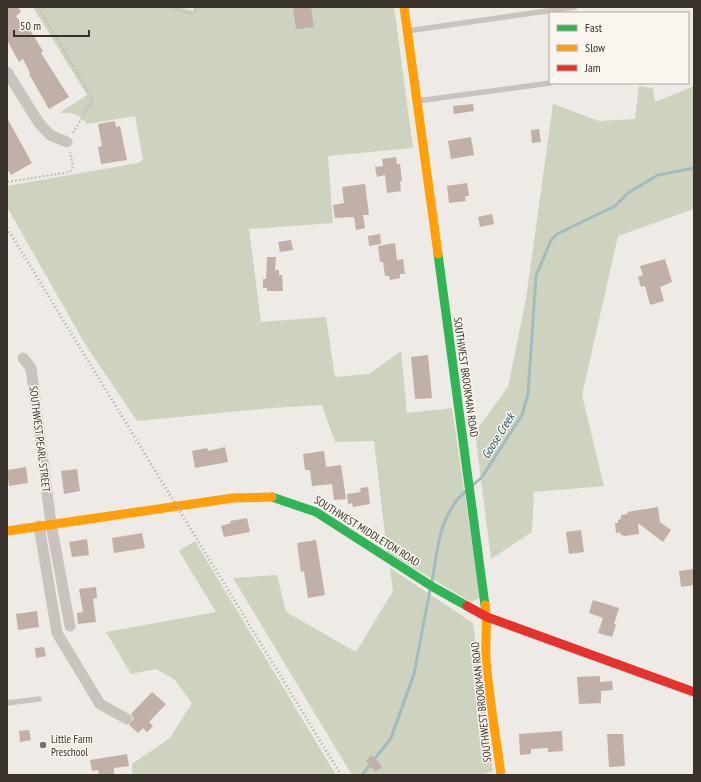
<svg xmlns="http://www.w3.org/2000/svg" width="701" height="782" font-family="'PT Sans Narrow',sans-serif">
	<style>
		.green { fill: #ced3c0 }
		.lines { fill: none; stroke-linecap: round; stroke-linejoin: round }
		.stream { stroke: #a2bcbe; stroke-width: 3 }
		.building { fill: #c1b0a7 }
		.path { stroke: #c0bbb6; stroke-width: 2; stroke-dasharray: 2 2; stroke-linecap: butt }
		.lane { stroke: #c8c3bd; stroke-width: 5.5 }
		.street { stroke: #c8c3bd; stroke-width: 11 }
		.fast { stroke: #30b455; stroke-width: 9 }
		.slow { stroke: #ff9f0a; stroke-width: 9 }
		.jam { stroke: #e5322d; stroke-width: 9 }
		.rail { stroke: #b0aba7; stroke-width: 3; stroke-dasharray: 1 3; stroke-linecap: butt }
		.poi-dot { fill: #78726c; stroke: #faf5ee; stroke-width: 1.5 }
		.labels { text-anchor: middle; stroke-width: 3; stroke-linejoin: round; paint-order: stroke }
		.street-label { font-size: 11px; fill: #39312b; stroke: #faf5ee }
		.poi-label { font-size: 11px; fill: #39312b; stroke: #faf5ee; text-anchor: start }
		.water-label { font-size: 12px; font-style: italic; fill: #235259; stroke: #faf5ee }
	</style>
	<rect width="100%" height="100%" fill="#eeeae5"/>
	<g class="green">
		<path d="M33,7H180L193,11V7H394L413,148L328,156L333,223L249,229L261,322L326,317L335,377L369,374L401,351L407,413L452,408L480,598L471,602L387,552L374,441L335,442L322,405L272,408L137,421L85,344L7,207V186L138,163L143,160L135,116L87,124C80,114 71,112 59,113L87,95Z"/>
		<path d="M639,86L653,88L655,102L694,86V209L618,236L582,395L604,486L534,492L532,532L491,559L475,432L508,387L526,299L553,104L599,121L635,119Z"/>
		<path d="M195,541L336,775H132V764L170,738L192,703L174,679L156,669L131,674L106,632L216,612L179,551Z"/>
		<path d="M390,568L473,623L493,771L481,775H352L233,578L277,575L286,612L356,652L393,591Z"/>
	</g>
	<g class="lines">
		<g class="stream">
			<path d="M473,485L482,477L522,415L528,394L536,276L551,240L557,234L615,206L628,193L658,175L694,168"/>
			<path d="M432,581C438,548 439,514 466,491"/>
			<path d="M362,775L391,738L414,674L430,590"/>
		</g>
	</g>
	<g class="building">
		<path d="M7,7H18L21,12L16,16L25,29L28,27L43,51L41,53L69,97L49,109L29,74L30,73L23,59L19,62L7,40Z"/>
		<path d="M293,7H311L314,27L296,29Z"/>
		<path d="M473,104L474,111L454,114L453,106Z"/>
		<path d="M7,118L32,163L11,175L7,169Z"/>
		<path d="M115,121L116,127L120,126L127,160L101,164L98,147L102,146L98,124Z"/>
		<path d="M539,129L541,142L532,143L531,130Z"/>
		<path d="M471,137L474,155L451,159L448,141Z"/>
		<path d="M396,157L397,164H400L402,181L400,182L401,191L387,193L385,175L377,177L375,167L383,166L382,159Z"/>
		<path d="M467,183L469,196H465L466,201L449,203L447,186Z"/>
		<path d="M365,184L369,215H363L365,228L356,230L354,217L335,218L333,205L344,203L342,187Z"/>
		<path d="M492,214L494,224L480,227L478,217Z"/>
		<path d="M380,234L381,244L369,246L368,236Z"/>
		<path d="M291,240L293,250L280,252L278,242Z"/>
		<path d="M395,243L397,260L403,259L405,274H400V278L390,280L389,276H385L383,262H380L378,246Z"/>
		<path d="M267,257H276L275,270H279V275H282L283,291H267V288H263V279H266Z"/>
		<path d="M665,259L672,282L660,287L664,301L650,305L645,286L641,287L638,277L643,275L640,266Z"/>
		<path d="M428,355L432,398L415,399L411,357Z"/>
		<path d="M225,447L228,462L195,468L192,451L207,448L208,451Z"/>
		<path d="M324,451L326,467L341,465L346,499L334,500L332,484L312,486L310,470H305L303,454Z"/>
		<path d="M26,467L28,483L9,486L7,470Z"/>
		<path d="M77,469L80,491L64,494L61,471Z"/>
		<path d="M368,487L370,504L353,507L352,503L348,504L347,494L361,492L360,488Z"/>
		<path d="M658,507L660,522L671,530L663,542L638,523L639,534L625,536L621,535L620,532L616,533L615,523H618V520L621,519V515L628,514L627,512Z"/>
		<path d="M247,518L250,532L224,537L221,526L231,523L230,521Z"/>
		<path d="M581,530L584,552L569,554L566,532Z"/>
		<path d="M142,533L145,548L114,553L112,538Z"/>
		<path d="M87,539L89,555L72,557L69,542Z"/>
		<path d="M316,540L325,595L308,598L304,571L301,572L297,543Z"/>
		<path d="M694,569V585L681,587L679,571Z"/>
		<path d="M96,587L97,598L93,599L96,622L78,624L77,613L83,612L79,589Z"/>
		<path d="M593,600L619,608L614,624L616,625L612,637L598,633L603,618L589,613Z"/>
		<path d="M37,611L39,627L18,630L16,614Z"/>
		<path d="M44,647L46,656L36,658L35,648Z"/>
		<path d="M600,676V682L612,681L613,690L601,691V703L579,704L577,677Z"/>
		<path d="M152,692L166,704L149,722L153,726L147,732L143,728L138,733L129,725L134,719L131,714Z"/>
		<path d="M29,730L31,740L20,742L19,731Z"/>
		<path d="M562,731L563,751L548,752V748L531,749V754L520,755L519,734Z"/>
		<path d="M607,734H623L625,766L609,767Z"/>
		<path d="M127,754L129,766L114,768V775H99L98,770L92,771L90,760Z"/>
		<path d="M372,755L382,767L375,772L366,761Z"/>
	</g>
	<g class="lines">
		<g class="path">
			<path d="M38,7L92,98L91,103L73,133"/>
			<path d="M168,7L191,14L195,12L197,7"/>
			<path d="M7,182L70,172L73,166L70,152"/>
		</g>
		<g class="lane">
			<path d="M407,31L575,7"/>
			<path d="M417,101L550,83"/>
			<path d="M7,703L39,699"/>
		</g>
		<g class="street">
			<path d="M7,72L39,123L50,135L67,142"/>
			<path d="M23,358L31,368L51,524L70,626"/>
			<path d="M39,526L57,633L100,704L127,719"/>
		</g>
		<g class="fast">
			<path d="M438,254L485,605"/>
			<path d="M272,497L316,512L433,587L467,606"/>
		</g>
		<g class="slow">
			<path d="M404,7L438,254"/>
			<path d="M7,531L233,498L272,497"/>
			<path d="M485,605C488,623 485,641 486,660C489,698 496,737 501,775"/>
		</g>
		<path class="jam" d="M467,606L487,617L694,692"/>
		<path class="rail" d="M7,228L341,775"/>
	</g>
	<circle class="poi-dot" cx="43" cy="745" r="4"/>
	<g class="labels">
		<g class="street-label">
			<text transform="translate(466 377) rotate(82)" y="4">SOUTHWEST BROOKMAN ROAD</text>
			<text transform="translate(40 439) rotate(83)" y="4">SOUTHWEST PEARL STREET</text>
			<text transform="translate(367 531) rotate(32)" y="4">SOUTHWEST MIDDLETON ROAD</text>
			<text transform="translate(481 702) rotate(-96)" y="4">SOUTHWEST BROOKMAN ROAD</text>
		</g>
		<g class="poi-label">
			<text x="51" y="743">Little Farm<tspan x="51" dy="13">Preschool</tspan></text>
		</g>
		<g class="water-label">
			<text transform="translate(498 436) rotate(-58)" y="4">Goose Creek</text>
		</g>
	</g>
	<rect width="701" height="782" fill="none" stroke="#39312b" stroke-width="16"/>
	<rect x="549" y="12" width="140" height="72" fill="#faf5ee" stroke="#ada7a0"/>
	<rect x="557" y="25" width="20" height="6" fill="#30b455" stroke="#ada7a0"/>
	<text x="585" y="32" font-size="12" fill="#39312b">Fast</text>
	<rect x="557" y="45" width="20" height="6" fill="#ff9f0a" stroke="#ada7a0"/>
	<text x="585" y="52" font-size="12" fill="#39312b">Slow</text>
	<rect x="557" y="65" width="20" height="6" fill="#e5322d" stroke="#ada7a0"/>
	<text x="585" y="72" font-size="12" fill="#39312b">Jam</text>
	<path d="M14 30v6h75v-6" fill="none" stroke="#39312b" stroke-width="2"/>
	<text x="20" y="30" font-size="12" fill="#39312b" stroke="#faf5ee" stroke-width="3" paint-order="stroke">50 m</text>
</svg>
